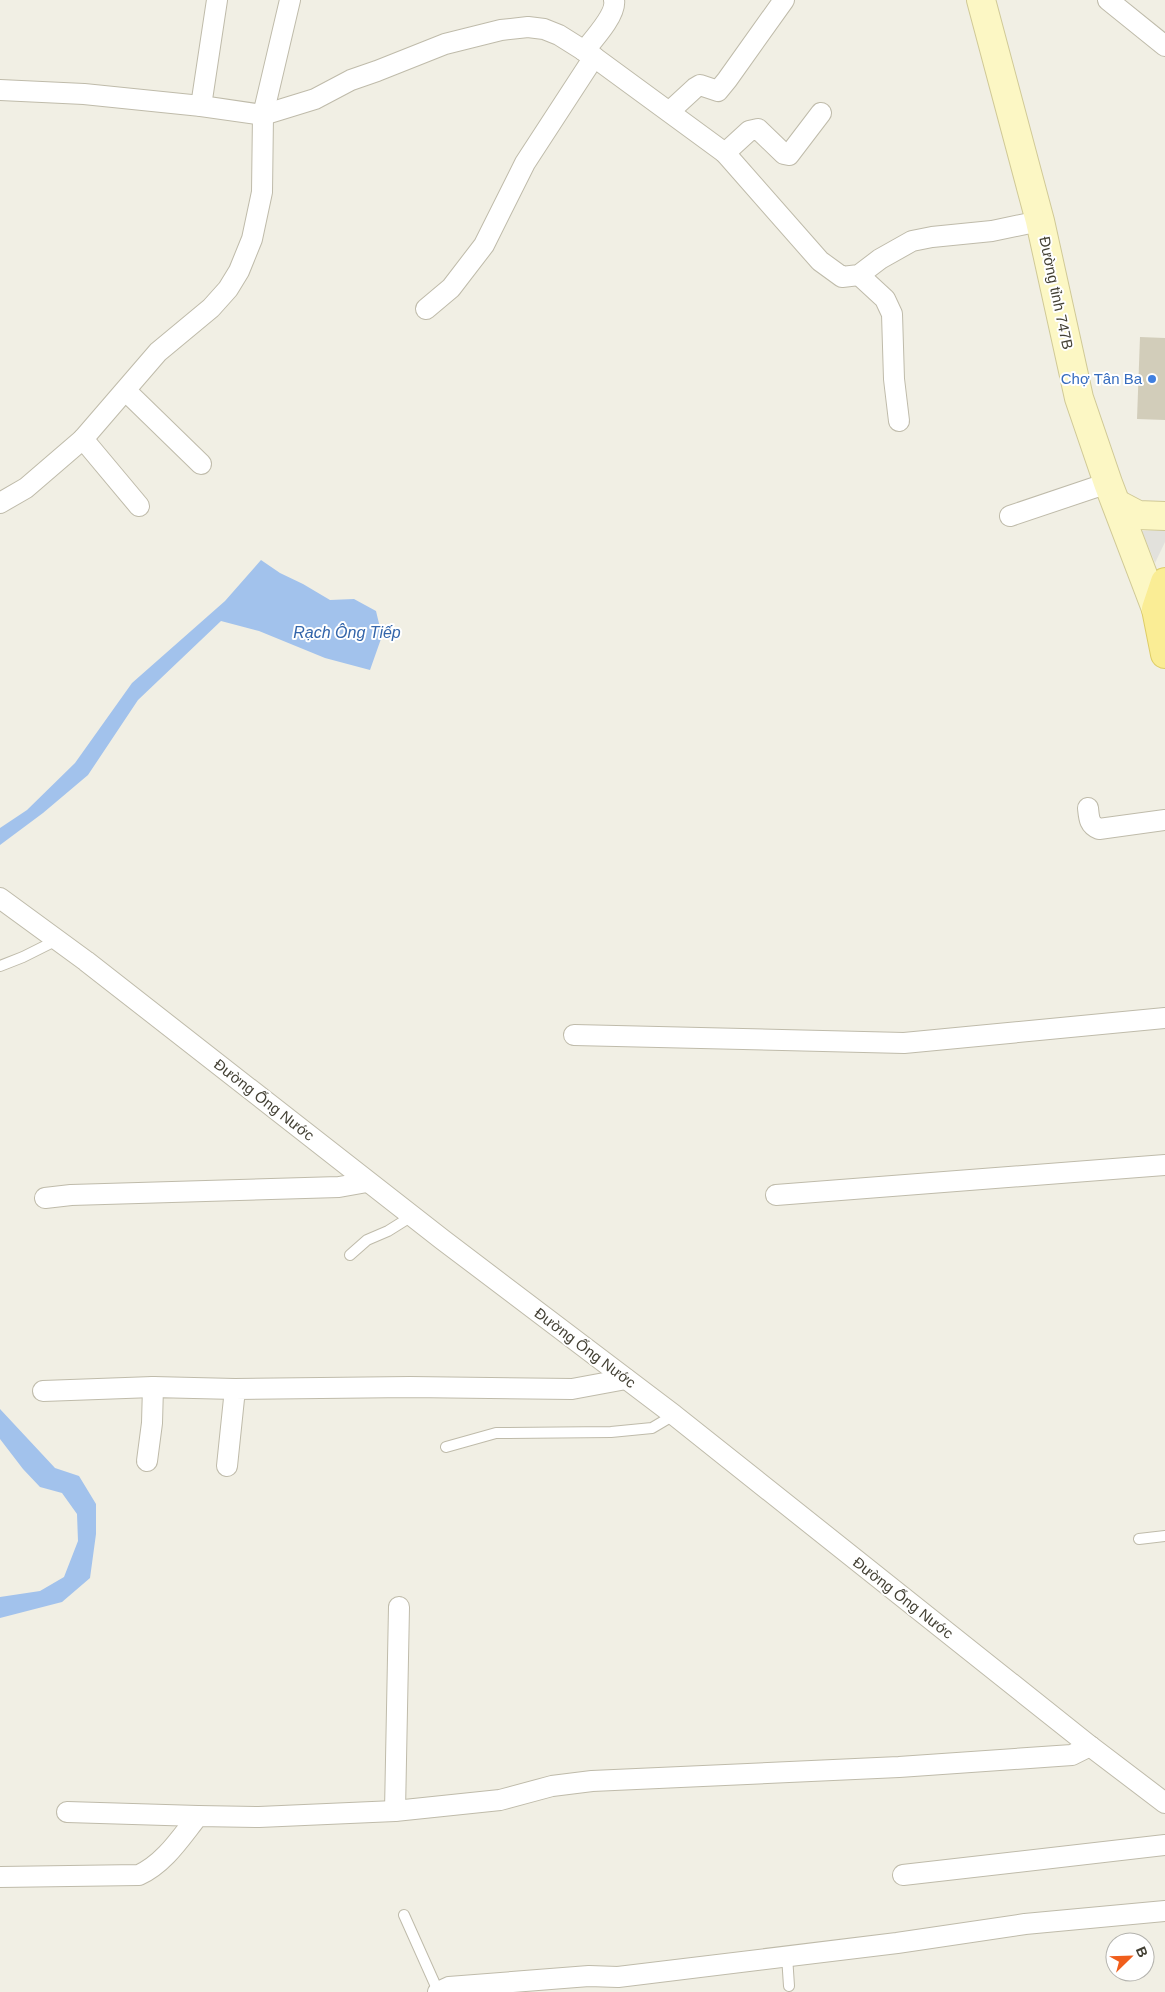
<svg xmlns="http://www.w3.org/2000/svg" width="1165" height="1992" font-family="Arial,sans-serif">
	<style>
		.parking { fill: #e2e1dc }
		.water { fill: #a2c2ec }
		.building { fill: #d2cdba }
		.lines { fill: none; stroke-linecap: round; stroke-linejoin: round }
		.service-casing { stroke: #bfbbaa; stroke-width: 12 }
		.minor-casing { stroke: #bfbbaa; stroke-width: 22 }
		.secondary-casing { stroke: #d0c996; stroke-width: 30 }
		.primary-casing { stroke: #decd66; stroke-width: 30 }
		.service { stroke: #fff; stroke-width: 10 }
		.minor { stroke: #fff; stroke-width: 20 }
		.secondary { stroke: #fcf7c4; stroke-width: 28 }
		.primary { stroke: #faed95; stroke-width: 28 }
		.shop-dot { fill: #3f7fe0; stroke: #fff; stroke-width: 2 }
		.labels { text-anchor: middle; stroke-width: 4; stroke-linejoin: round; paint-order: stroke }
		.street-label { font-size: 15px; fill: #434034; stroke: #fff }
		.shop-label { font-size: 15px; fill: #366cbe; stroke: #fff; text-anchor: end }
		.water-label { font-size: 16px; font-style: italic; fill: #3365aa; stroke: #fff }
	</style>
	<rect width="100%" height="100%" fill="#f1efe4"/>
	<path class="parking" d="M1165,530V542L1155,563L1142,531Z"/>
	<g class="water">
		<path d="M261,560L280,573L303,584L330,600L354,599L376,611L382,636L370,670L325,658L259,631L221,621L138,700L88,775L43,813L0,845V828L27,810L75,763L132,683L225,601Z"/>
		<path d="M0,1409L55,1468L79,1476L96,1504V1534L90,1578L62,1602L0,1618V1597L40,1591L64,1577L78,1541L77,1514L62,1493L40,1487L23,1469L0,1439Z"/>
	</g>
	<path class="building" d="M1140,337L1165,338V420L1137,419Z"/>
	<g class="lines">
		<g class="service-casing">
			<g id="service">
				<path d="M0,966L23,957L57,940"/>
				<path d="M350,1255L367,1240L388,1231L412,1216"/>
				<path d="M446,1447L496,1433L611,1432L652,1428L674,1415"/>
				<path d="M1139,1539L1165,1536"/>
				<path d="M404,1915L438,1991"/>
				<path d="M787,1956L789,1986"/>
			</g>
		</g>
		<g class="minor-casing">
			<g id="minor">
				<path d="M1108,0L1165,46"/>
				<path d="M584,51C593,40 617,14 614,0"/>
				<path d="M0,90L84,94L201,106L263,115L315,99L351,80L377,71L445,44L501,30L528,27L544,29L559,35L594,57L725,153L820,261L842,277L859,275L880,259L912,241L932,237L992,231L1040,221"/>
				<path d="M201,106L217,0"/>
				<path d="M670,111L695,88L700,85L718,91L727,80L784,0"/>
				<path d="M725,153L749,131L758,129L784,154L789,155L821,113"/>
				<path d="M859,275L885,299L892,314L894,379L899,421"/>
				<path d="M426,309L451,288L484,245L525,163L594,57"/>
				<path d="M126,391L201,464"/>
				<path d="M83,439L139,506"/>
				<path d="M0,503L26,488L83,439L158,352L211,308L228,289L239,271L252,239L262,192L263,115L290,0"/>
				<path d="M1010,516L1108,483"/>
				<path d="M1088,808C1089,818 1089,825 1099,829L1165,820"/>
				<path d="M0,898L86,961L443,1240L674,1415L1090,1746L1165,1803"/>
				<path d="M574,1035L904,1043L1165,1018"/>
				<path d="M776,1195L1165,1165"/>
				<path d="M45,1198L71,1195L339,1187L367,1182"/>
				<path d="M43,1391L153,1387"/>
				<path d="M147,1461L152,1423L153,1387L235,1389"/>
				<path d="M227,1466L235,1389L410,1387L572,1389L626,1379"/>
				<path d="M395,1811L399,1607"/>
				<path d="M67,1812L198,1816"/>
				<path d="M903,1875L1165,1845"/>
				<path d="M0,1877L139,1875C165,1863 181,1837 198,1816L259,1817L395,1811L500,1800L552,1786L592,1781L899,1767L1072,1755L1090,1746"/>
				<path d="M438,1992L449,1987L589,1976L618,1977L897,1943L1025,1924L1165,1911"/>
			</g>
		</g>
		<g class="secondary-casing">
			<g id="secondary">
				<path d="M981,0L1040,221L1079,398L1108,483L1156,609"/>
				<path d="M1117,504L1138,515L1165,516"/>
			</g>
		</g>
		<g class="primary-casing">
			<path id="primary" d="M1165,582L1156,609L1165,654"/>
		</g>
		<use href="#service" class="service"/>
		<use href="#minor" class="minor"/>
		<use href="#secondary" class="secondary"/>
		<use href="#primary" class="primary"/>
	</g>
	<circle class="shop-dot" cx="1152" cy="379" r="5"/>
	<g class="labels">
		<g class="street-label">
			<text transform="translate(1056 293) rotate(78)" y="5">Đường tỉnh 747B</text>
			<text transform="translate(264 1100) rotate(38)" y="5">Đường Ống Nước</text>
			<text transform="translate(585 1348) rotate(37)" y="5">Đường Ống Nước</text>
			<text transform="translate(903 1598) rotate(38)" y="5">Đường Ống Nước</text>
		</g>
		<g class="shop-label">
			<text x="1142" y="384">Chợ Tân Ba</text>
		</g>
		<g class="water-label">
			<text x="347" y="638">Rạch Ông Tiếp</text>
		</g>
	</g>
	<g transform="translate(1130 1957) rotate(67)"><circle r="24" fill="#ffffff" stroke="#b4b3ae"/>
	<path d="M0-4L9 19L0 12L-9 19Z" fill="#f05e1c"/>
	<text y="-8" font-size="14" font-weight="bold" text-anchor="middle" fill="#434034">B</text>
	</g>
</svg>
